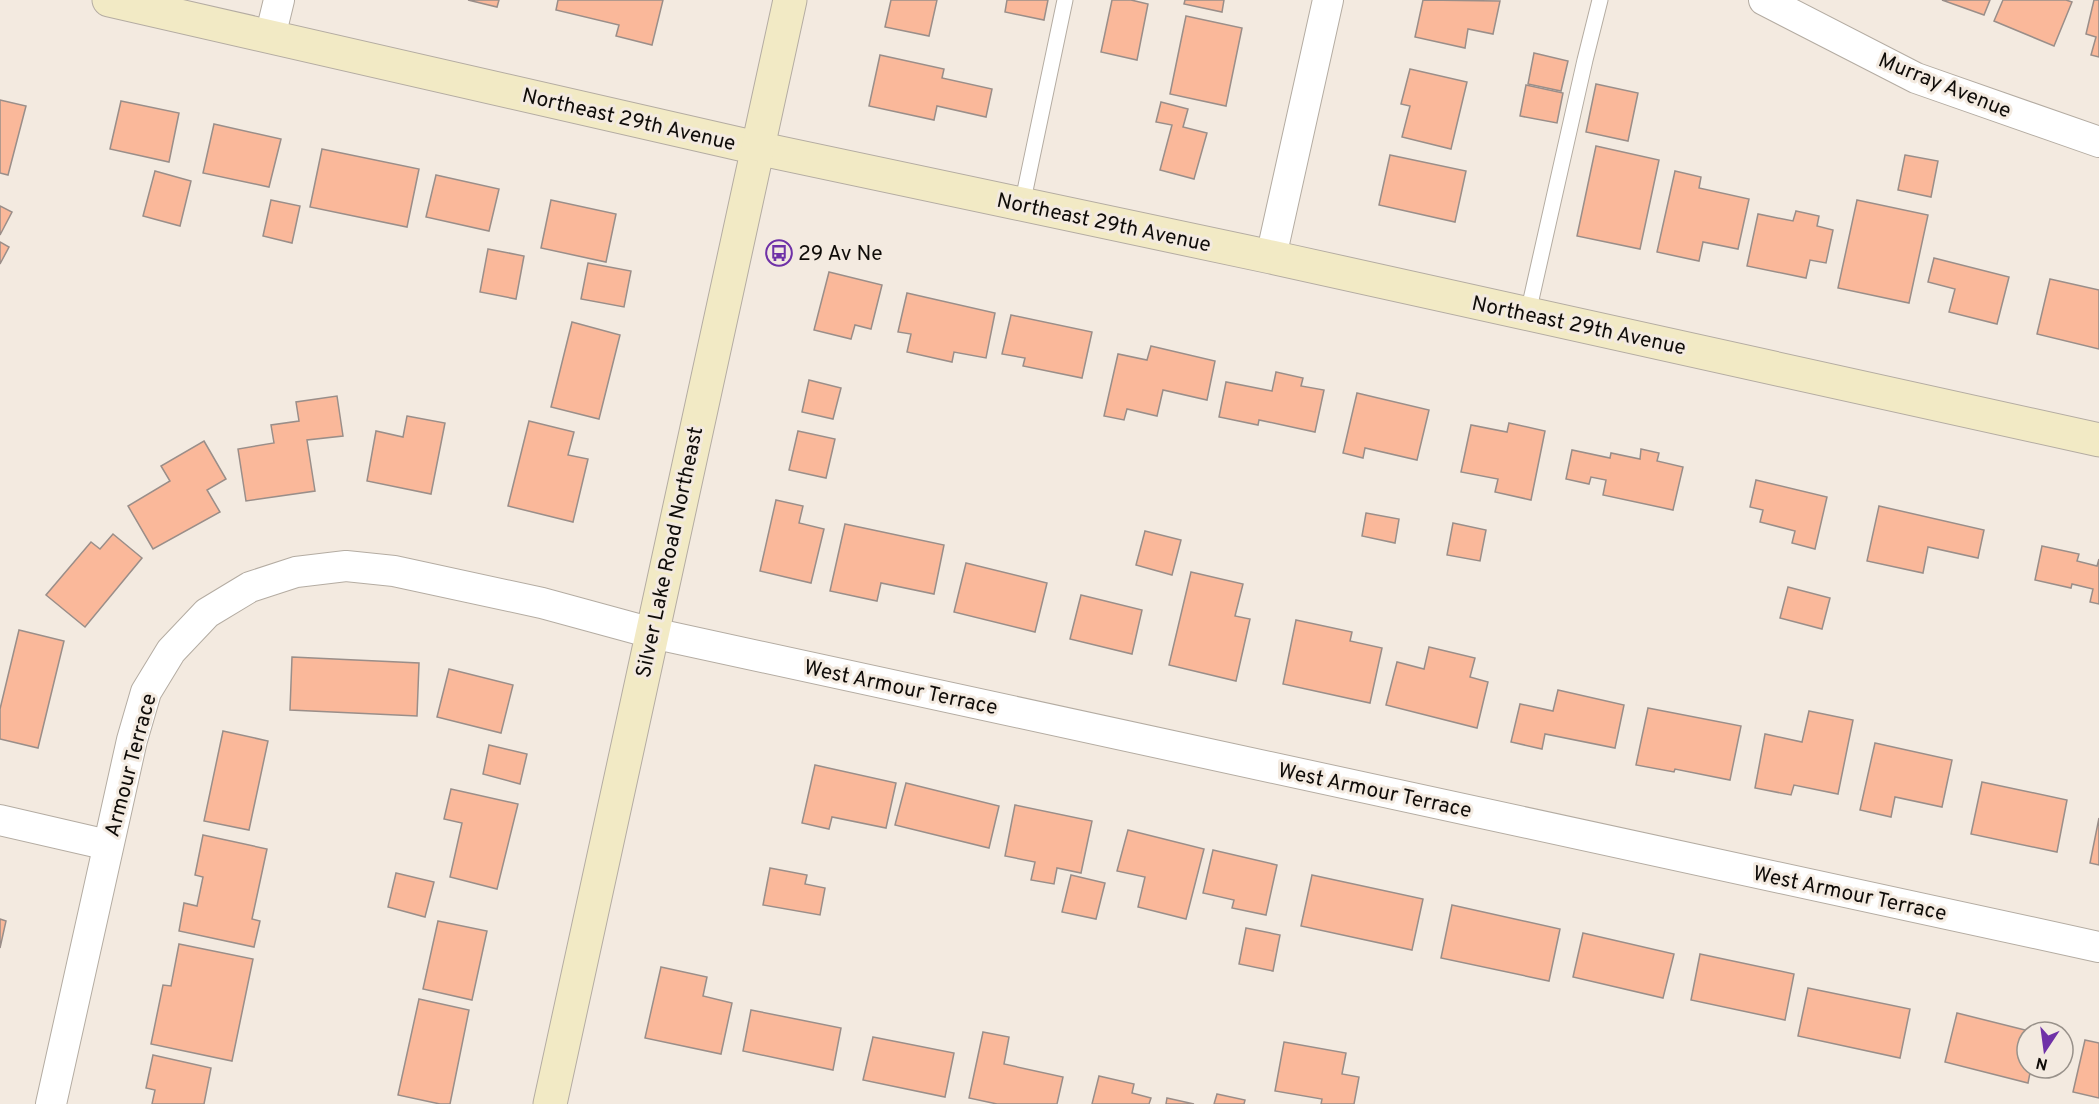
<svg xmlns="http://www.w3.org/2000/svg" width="2099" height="1104" font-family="Overpass,sans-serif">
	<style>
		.building { fill: #fab89a; stroke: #9a8e89; stroke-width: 1.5 }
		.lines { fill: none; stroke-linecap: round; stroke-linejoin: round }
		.lane-casing { stroke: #b4aca2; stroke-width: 17 }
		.street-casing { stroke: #b4aca2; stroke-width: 32 }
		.secondary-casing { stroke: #b4aca2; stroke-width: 35 }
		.lane { stroke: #fff; stroke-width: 15 }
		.street { stroke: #fff; stroke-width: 30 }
		.secondary { stroke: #f2eac5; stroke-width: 33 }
		.labels { text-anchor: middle; stroke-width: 6; stroke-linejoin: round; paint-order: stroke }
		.street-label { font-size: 21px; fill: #0f0c09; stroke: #f3eae0 }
		.poi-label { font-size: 21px; fill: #0f0c09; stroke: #f3eae0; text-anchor: start }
	</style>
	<rect width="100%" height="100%" fill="#f3eae0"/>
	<g class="building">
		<path d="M468,0H499L497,7Z"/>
		<path d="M558,0H663L652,45L616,36L619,25L556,10Z"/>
		<path d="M891,0H937L929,36L885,27Z"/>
		<path d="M1007,0H1048L1044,20L1005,12Z"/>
		<path d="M1112,0H1131L1148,4L1137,60L1101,52Z"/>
		<path d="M1185,0H1224L1222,12L1184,4Z"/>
		<path d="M1423,0L1500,1L1493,34L1468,29L1465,48L1415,37Z"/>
		<path d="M1942,0H1990L1984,15Z"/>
		<path d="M2003,0H2066L2072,2L2054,46L1994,21Z"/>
		<path d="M2094,0H2099V57L2091,55L2096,37L2086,34Z"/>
		<path d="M1186,16L1242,28L1226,106L1170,94Z"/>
		<path d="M1534,53L1568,61L1561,91L1528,84Z"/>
		<path d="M880,55L944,69L942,78L992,89L986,117L937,106L934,120L869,106Z"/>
		<path d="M1410,69L1467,82L1451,149L1402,137L1410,106L1401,104Z"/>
		<path d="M1596,84L1638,93L1628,141L1586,132Z"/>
		<path d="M1526,85L1563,93L1557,123L1520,116Z"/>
		<path d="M0,100L26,106L8,175L0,173Z"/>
		<path d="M121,101L179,113L169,162L110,149Z"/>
		<path d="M1161,102L1188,109L1183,127L1207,133L1194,179L1160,170L1172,125L1156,122Z"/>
		<path d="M214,124L281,139L269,187L203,173Z"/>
		<path d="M1596,146L1659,160L1640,249L1577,236Z"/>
		<path d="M322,149L419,169L407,227L310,207Z"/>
		<path d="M1390,155L1466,171L1455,222L1379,205Z"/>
		<path d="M1905,155L1938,161L1931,197L1898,190Z"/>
		<path d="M155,171L191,181L180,226L143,216Z"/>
		<path d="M1675,171L1701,177L1699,188L1749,199L1738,249L1703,242L1699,261L1657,252Z"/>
		<path d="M436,175L499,189L489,231L426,217Z"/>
		<path d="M271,200L300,206L292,243L263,236Z"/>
		<path d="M551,200L616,214L606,262L541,248Z"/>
		<path d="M1857,200L1928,215L1909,303L1838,288Z"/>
		<path d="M0,206L12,212L0,235Z"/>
		<path d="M1796,211L1819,216L1817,226L1833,230L1826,263L1810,260L1806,278L1747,266L1758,214L1793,221Z"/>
		<path d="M0,242L9,247L0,264Z"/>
		<path d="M488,249L524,256L516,299L480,292Z"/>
		<path d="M1934,258L2009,277L1997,324L1949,312L1955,289L1928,282Z"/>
		<path d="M588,263L631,271L624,307L581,299Z"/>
		<path d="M829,272L882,285L871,329L855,325L851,339L814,330Z"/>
		<path d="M2050,279L2099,290V349L2037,334Z"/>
		<path d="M907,293L995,313L986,358L954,352L952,362L907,352L911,334L898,332Z"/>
		<path d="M1011,315L1092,332L1082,378L1023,366L1025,358L1002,354Z"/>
		<path d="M572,322L620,335L599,419L551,407Z"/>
		<path d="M1151,346L1215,361L1207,400L1163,390L1157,416L1127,409L1124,420L1104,416L1118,354L1147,360Z"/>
		<path d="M1276,372L1303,378L1301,386L1324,390L1315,432L1259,420L1258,425L1219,417L1226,382L1272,391Z"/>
		<path d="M809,380L841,388L833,419L802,412Z"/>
		<path d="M1357,393L1429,410L1417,460L1365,448L1363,458L1343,453Z"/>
		<path d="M337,396L343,436L307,440L315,491L246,501L238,449L274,443L271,425L299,421L296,402Z"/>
		<path d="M407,416L445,423L431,494L367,481L376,431L403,437Z"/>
		<path d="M529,421L574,432L568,455L588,459L573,522L508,506Z"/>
		<path d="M1509,423L1545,431L1531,500L1495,492L1498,479L1461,472L1471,425L1507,432Z"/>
		<path d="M798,431L835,439L826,478L789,470Z"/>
		<path d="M204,441L226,479L207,490L220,512L153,549L128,506L170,481L161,466Z"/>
		<path d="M1641,449L1659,453L1657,461L1683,467L1673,510L1603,495L1606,480L1591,477L1589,484L1566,479L1572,450L1610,458L1611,453L1640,459Z"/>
		<path d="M1756,480L1827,497L1815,549L1792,543L1795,531L1760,522L1763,510L1750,507Z"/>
		<path d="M776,500L803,506L799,523L824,529L811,583L760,571Z"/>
		<path d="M1879,506L1984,530L1978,558L1928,547L1923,573L1867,561Z"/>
		<path d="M1366,513L1399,519L1395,543L1362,536Z"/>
		<path d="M1453,523L1486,530L1480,561L1447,555Z"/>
		<path d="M845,524L944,545L934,594L881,583L877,601L830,591Z"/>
		<path d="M1145,531L1181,540L1172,575L1136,565Z"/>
		<path d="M113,534L142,558L85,627L46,595L91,542L100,549Z"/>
		<path d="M2042,546L2079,554L2077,561L2097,566L2099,559V604L2090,602L2093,589L2072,584L2071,588L2035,580Z"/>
		<path d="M966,563L1047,583L1035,632L954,612Z"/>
		<path d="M1191,572L1243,584L1235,616L1250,619L1236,681L1169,665Z"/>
		<path d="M1788,587L1830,598L1822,629L1780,618Z"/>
		<path d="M1081,595L1142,610L1132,654L1070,639Z"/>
		<path d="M1296,620L1352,632L1350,641L1382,648L1370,703L1283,684Z"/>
		<path d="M19,630L64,641L38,748L0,739V709Z"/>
		<path d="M1429,647L1475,658L1470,677L1488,682L1477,728L1386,705L1397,662L1424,669Z"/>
		<path d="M292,657L419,663L417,716L290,710Z"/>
		<path d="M449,669L513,685L501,733L437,717Z"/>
		<path d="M1558,690L1624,705L1615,748L1545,734L1542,749L1511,742L1520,704L1553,711Z"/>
		<path d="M1648,708L1741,726L1730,780L1675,769L1674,772L1636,765Z"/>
		<path d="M1809,711L1853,720L1838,794L1794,785L1791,795L1755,788L1765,734L1802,742Z"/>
		<path d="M223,731L268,741L249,830L204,821Z"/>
		<path d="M1875,743L1952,760L1942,807L1895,797L1891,817L1860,810Z"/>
		<path d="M489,745L527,754L520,784L483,774Z"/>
		<path d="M815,765L896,783L886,828L832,817L829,829L802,823Z"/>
		<path d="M1982,782L2067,800L2057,852L1971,834Z"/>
		<path d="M906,783L999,806L989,848L895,825Z"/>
		<path d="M451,789L518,804L497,889L450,877L462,823L444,819Z"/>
		<path d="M1015,805L1092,821L1081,873L1057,868L1054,884L1031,880L1035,862L1005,856Z"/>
		<path d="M2099,818V865L2090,863Z"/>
		<path d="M1128,830L1204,849L1186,919L1138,907L1145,877L1117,871Z"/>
		<path d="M203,835L267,849L252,919L260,921L254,947L179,931L184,903L197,906L203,877L195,875Z"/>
		<path d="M1213,850L1277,865L1266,915L1232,908L1234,900L1203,893Z"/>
		<path d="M770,868L807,875L805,884L825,888L820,915L763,905Z"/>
		<path d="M396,873L434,882L425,917L388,907Z"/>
		<path d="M1071,875L1105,883L1096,919L1062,912Z"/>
		<path d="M1312,875L1423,899L1412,950L1301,926Z"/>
		<path d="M1452,905L1560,929L1549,981L1441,958Z"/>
		<path d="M0,919L6,921L0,948Z"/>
		<path d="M438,921L487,931L472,1000L423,989Z"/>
		<path d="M1246,928L1280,935L1273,971L1239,964Z"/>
		<path d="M1583,933L1674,954L1663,998L1573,977Z"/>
		<path d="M179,944L253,959L232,1061L151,1044L163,985L171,986Z"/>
		<path d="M1700,954L1794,974L1785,1020L1691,1000Z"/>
		<path d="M661,967L707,977L703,996L732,1003L721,1054L645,1038Z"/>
		<path d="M1808,988L1910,1009L1900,1058L1798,1036Z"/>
		<path d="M419,999L469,1010L450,1104H440L398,1095Z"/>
		<path d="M751,1010L841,1028L833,1070L743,1051Z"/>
		<path d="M1957,1013L2033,1032H2027V1068H2031L2028,1083L1945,1062Z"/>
		<path d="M983,1032L1009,1037L1004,1064L1063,1077L1057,1104H997L969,1098Z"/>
		<path d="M873,1037L954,1053L945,1097L863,1080Z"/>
		<path d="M2085,1040L2099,1043V1098L2073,1092Z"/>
		<path d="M1284,1042L1346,1053L1342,1074L1359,1077L1354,1104H1321L1322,1099L1275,1091Z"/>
		<path d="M153,1055L211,1068L204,1104H152L155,1090L146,1088Z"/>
		<path d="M1099,1076L1134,1084L1132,1093L1151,1098L1149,1104H1092Z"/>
		<path d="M1217,1094L1245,1100L1244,1104H1214Z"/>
		<path d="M1167,1098L1194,1104H1166Z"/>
	</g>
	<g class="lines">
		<g class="lane-casing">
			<g id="lane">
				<path d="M1022,205L1065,0"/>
				<path d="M1528,313L1585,60L1600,0"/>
			</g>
		</g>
		<g class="street-casing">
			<g id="street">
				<path d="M1764,0L1916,78L2099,142"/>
				<path d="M270,37L279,0"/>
				<path d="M1271,257L1328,0"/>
				<path d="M0,820L108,845"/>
				<path d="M51,1104L132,740L146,692L171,651L207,613L250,587L296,572L346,566L394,571L542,603L652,633L2099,947"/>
			</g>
		</g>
		<g class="secondary-casing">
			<g id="secondary">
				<path d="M109,0L757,148L1271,257L2099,440"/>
				<path d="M550,1104L790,0"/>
			</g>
		</g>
		<use href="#lane" class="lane"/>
		<use href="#street" class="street"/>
		<use href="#secondary" class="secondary"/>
	</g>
	<defs>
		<g id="bus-ring" transform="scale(1.35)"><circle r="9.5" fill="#f3eae0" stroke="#6f31a7" stroke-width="1.5"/><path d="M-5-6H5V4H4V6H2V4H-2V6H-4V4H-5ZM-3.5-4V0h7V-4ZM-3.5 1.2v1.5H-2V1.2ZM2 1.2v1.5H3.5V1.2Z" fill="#6f31a7"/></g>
	</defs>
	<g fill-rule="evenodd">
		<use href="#bus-ring" x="779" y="253"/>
	</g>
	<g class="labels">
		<g class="street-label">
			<text transform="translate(1945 85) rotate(22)" y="7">Murray Avenue</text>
			<text transform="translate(629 119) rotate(13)" y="7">Northeast 29th Avenue</text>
			<text transform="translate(1104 222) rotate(12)" y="7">Northeast 29th Avenue</text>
			<text transform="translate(1579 325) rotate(12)" y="7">Northeast 29th Avenue</text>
			<text transform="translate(669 552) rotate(-78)" y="7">Silver Lake Road Northeast</text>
			<text transform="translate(901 687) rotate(12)" y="7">West Armour Terrace</text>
			<text transform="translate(130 765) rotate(-75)" y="7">Armour Terrace</text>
			<text transform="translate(1375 790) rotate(12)" y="7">West Armour Terrace</text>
			<text transform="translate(1850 893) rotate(12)" y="7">West Armour Terrace</text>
		</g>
		<g class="poi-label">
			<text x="798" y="260">29 Av Ne</text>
		</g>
	</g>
	<g transform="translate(2045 1050) rotate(193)"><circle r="28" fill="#f3eae0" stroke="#98918a" stroke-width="1.5"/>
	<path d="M0-4.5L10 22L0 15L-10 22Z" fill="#6f31a7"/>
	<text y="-9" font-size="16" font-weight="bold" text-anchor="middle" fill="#0f0c09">N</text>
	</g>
</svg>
